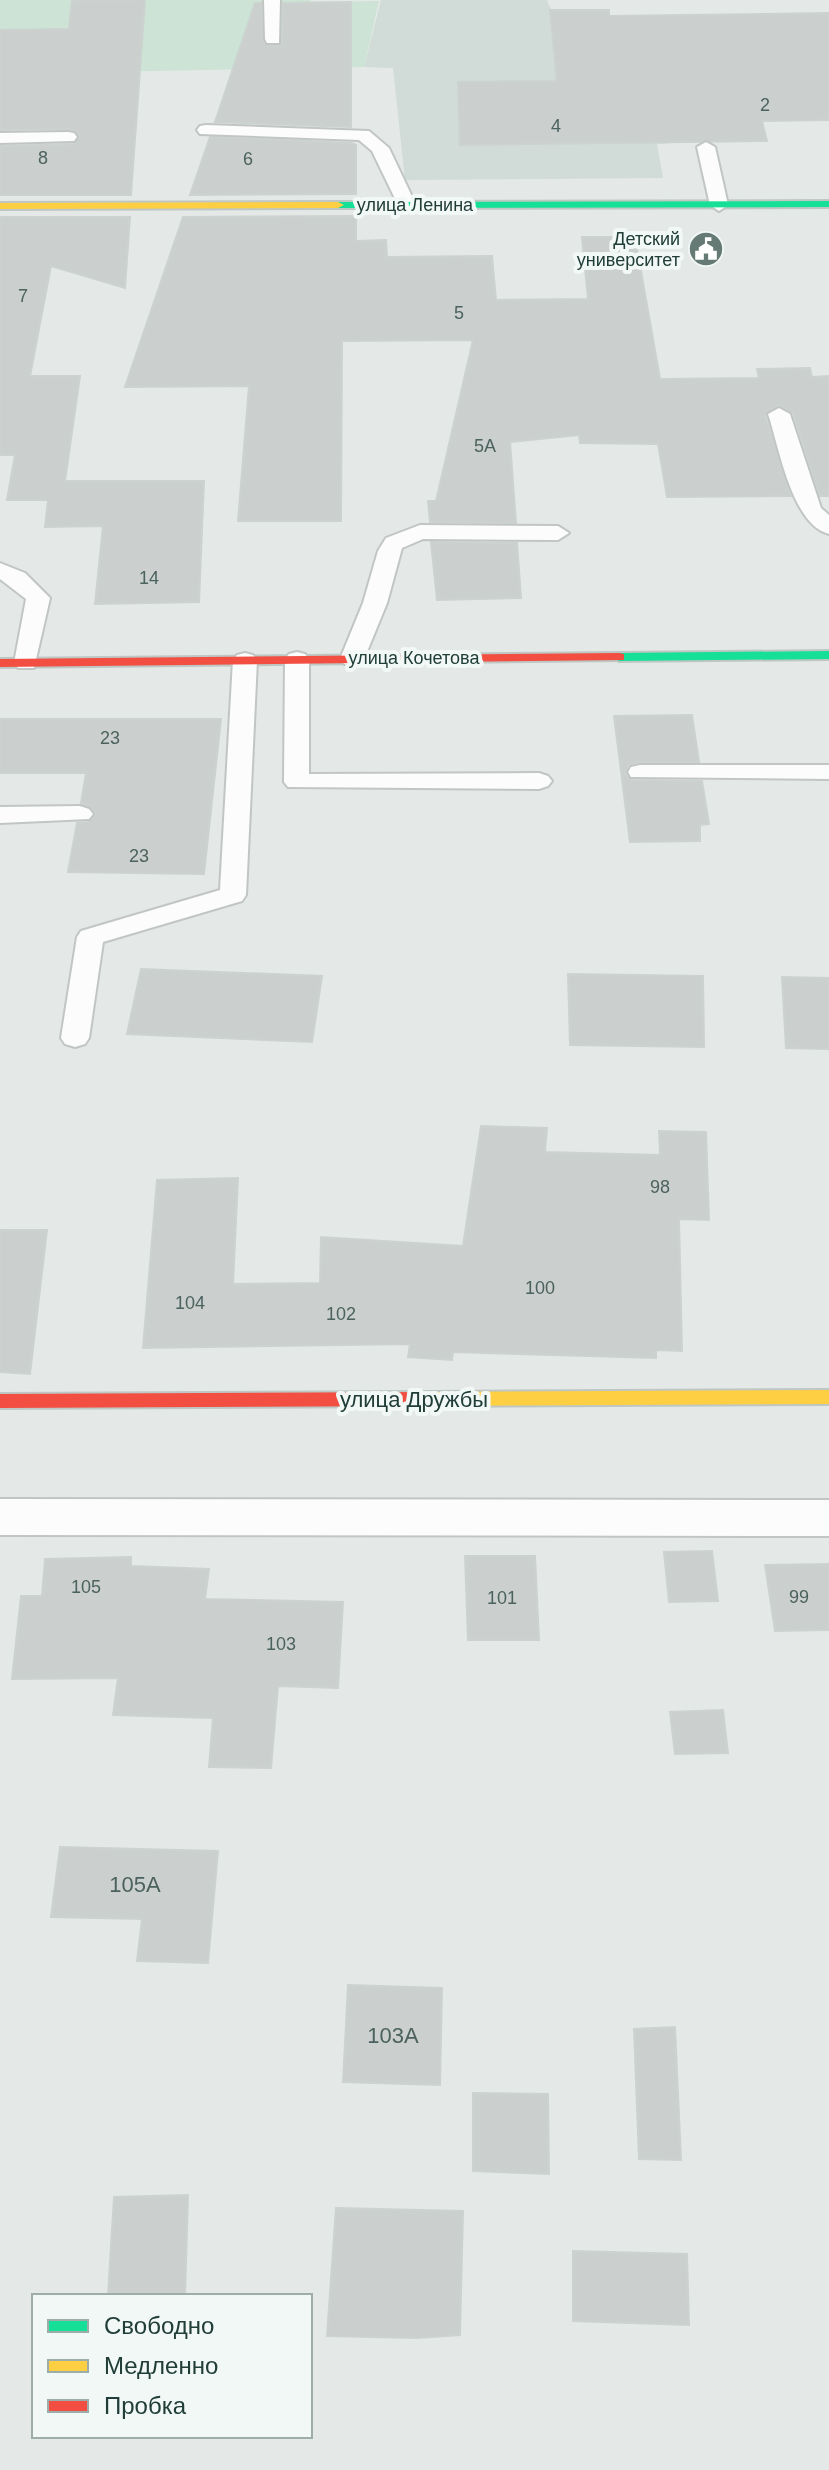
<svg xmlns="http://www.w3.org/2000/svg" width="829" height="2470" font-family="Arial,sans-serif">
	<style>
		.built { fill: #d1dbd7 }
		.green { fill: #cce3d5 }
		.building { fill: #cbd0ce; stroke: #ccd2d0; stroke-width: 2 }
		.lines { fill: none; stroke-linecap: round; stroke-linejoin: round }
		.lane-casing { stroke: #c1c6c4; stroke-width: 4 }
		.street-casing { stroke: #c1c6c4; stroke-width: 4 }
		.fast-casing { stroke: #bfc7c4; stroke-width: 4 }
		.slow-casing { stroke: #bfc7c4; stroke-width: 4 }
		.jam-casing { stroke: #bfc7c4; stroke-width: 4 }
		.lane { fill: #fbfcfb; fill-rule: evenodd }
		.street { fill: #fbfcfb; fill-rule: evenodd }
		.fast { fill: #16e098; fill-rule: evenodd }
		.slow { fill: #ffcf43; fill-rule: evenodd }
		.jam { fill: #f24e42; fill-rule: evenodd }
		.labels { text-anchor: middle; stroke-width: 8; stroke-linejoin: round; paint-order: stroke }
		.number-label { font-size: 18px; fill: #4c625e }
		.far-street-label { font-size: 18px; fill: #203d38; stroke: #f1f8f5 }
		.far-poi-label { font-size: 18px; fill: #203d38; stroke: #f1f8f5; text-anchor: end }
		.street-label { font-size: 22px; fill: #203d38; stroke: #f1f8f5 }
		.near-number-label { font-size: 22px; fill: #4c625e }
	</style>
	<rect width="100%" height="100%" fill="#e4e9e7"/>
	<path class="built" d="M381,0H547L551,10H609L612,33L709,141L657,144L663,178L405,180L393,68L364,67Z"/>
	<path class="green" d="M0,0H311V2L379,1L364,67L0,74Z"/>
	<g class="building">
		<path d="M72,0H145L131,195H0V146L74,144L80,137L76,131L68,129L0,130V30L69,29Z"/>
		<path d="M351,2V127L215,122L255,3H261L264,44L279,46L282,43L283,3Z"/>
		<path d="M550,10H609V16L829,13V120L762,121L767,141L460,145L458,82L557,81Z"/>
		<path d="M210,137L351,143L356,145V194L190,195Z"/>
		<path d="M356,216V241L386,240L387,257L492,256L496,300L588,299L582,237H635L660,379L759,378L757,369L810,368L812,377L829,376V496H820L793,413L778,405L765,415L791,496L667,497L658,444L580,443L579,435L510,442L516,523L430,522L428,501H436L473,340L342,341L341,521H238L249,386L125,387L183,217Z"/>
		<path d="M0,217H130L125,288L51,266L30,376H80L65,481H204L199,602L95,604L103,526L45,527L48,500H7L15,455H0Z"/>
		<path d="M431,542L517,543L521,598L437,600Z"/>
		<path d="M692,715L699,762H639L628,765L625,774L631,780L702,781L709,824L700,825V841L630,842L614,716Z"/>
		<path d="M0,719H221L204,874L68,872L77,823L89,822L96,814L91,807L81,803L86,773H0Z"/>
		<path d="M141,969L322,976L312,1042L127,1034Z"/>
		<path d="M568,974L703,976L704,1047L570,1045Z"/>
		<path d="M782,977L829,978V1049L786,1048Z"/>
		<path d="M481,1126L547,1128L545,1152L660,1155L659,1131L706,1132L709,1220L679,1219L682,1351L656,1350V1358L453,1352L452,1360L408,1357L410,1344L143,1348L157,1180L238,1178L233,1284L320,1283L321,1237L463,1246Z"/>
		<path d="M0,1230H47L30,1374L0,1372Z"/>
		<path d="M712,1551L718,1601L669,1602L664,1552Z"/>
		<path d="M465,1556H535L539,1640H468Z"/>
		<path d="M131,1557V1566L209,1569L205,1599L343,1602L338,1688L278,1686L271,1768L209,1767L213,1718L113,1715L118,1678L12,1679L21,1596H42L45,1559Z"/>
		<path d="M829,1564V1630L775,1631L765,1565Z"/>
		<path d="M723,1710L728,1753L675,1754L670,1712Z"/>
		<path d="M60,1847L218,1851L208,1963L137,1961L142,1919L51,1917Z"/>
		<path d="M348,1985L442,1988L440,2085L343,2082Z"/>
		<path d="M675,2027L681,2160L639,2159L634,2029Z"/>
		<path d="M473,2093L548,2094L549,2174L473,2171Z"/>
		<path d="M188,2195L185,2296H108L114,2197Z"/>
		<path d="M336,2208L463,2211L460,2335L417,2338L327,2336Z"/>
		<path d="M573,2251L687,2254L689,2325L573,2321Z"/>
	</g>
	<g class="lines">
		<g class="lane-casing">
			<g id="lane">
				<path d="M264,0H280L279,43H267L265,39Z"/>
				<path d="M206,125L369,131L389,148L416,205L407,211L400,209L372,151L359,140L200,134L197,130L200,126Z"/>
				<path d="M68,132L74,133L77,137L74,141L0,143V133Z"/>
				<path d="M706,142L715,147L728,205L719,211L710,205L697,147Z"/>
				<path d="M779,408L790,414L821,508L829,515V534C792,525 779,447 768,414Z"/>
				<path d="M420,525L558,526L569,533L558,540L423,539L402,548L387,603L364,659L360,664H344L340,659L363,603L378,551L386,538Z"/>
				<path d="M0,563L25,573L50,598L34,668H18L14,663L26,599L0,579Z"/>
				<path d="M297,652L305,654L309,659V774L539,773L548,776L552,781L548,786L539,789L288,787L284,782L285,659L289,654Z"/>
				<path d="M245,653L253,655L257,660L246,895L242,901L103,942L89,1038L85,1044L75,1047L65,1044L61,1038L77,937L81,931L220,890L233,660L237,655Z"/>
				<path d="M640,765H829V779L631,777L628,772L631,767Z"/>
				<path d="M80,806L89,809L93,814L89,819L0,823V807Z"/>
			</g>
		</g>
		<g class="street-casing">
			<path id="street" d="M0,1499L829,1500V1536L0,1535Z"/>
		</g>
		<g class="fast-casing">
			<g id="fast">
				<path d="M829,201V207L338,208L332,205L338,202Z"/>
				<path d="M829,651V659L619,661L612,657L619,653Z"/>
			</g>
		</g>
		<g class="slow-casing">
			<g id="slow">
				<path d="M0,203L338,202L344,205L338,208L0,209Z"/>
				<path d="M829,1390V1404L430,1406L423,1404L420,1399L423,1394L430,1392Z"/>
			</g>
		</g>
		<g class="jam-casing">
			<g id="jam">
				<path d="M619,653L624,654V660L0,667V659Z"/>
				<path d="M430,1392L437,1394L440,1399L437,1404L430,1406L0,1408V1394Z"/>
			</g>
		</g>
		<use href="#lane" class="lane"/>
		<use href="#street" class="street"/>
		<use href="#fast" class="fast"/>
		<use href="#slow" class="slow"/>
		<use href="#jam" class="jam"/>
	</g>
	<defs>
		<g id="civic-disc" transform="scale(1.8)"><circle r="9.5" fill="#657975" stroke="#f1f8f5"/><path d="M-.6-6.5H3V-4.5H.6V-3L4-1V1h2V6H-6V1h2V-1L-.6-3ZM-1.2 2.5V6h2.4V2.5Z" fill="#fff"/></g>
	</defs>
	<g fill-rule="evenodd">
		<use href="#civic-disc" x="706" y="249"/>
	</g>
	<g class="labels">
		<g class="number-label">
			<text x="765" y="111">2</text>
			<text x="556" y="132">4</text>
			<text x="43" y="164">8</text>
			<text x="248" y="165">6</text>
			<text x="23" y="302">7</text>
			<text x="459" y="319">5</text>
			<text x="485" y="452">5А</text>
			<text x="149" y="584">14</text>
			<text x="110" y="744">23</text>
			<text x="139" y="862">23</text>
			<text x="660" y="1193">98</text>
			<text x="540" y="1294">100</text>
			<text x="190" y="1309">104</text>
			<text x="341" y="1320">102</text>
			<text x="86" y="1593">105</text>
			<text x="799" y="1603">99</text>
			<text x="502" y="1604">101</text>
			<text x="281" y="1650">103</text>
		</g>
		<g class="far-street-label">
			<text x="415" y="211">улица Ленина</text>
			<text x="414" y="664">улица Кочетова</text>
		</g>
		<g class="far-poi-label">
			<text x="680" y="245">Детский<tspan x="680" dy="21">университет</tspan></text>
		</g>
		<g class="street-label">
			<text x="414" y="1407">улица Дружбы</text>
		</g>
		<g class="near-number-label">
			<text x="135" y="1892">105А</text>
			<text x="393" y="2043">103А</text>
		</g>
	</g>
	<rect x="32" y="2294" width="280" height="144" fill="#f1f8f5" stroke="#9dada9" stroke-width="2"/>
	<rect x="48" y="2320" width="40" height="12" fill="#16e098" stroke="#9dada9" stroke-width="2"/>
	<text x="104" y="2334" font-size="24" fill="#203d38">Свободно</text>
	<rect x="48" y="2360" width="40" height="12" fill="#ffcf43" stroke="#9dada9" stroke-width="2"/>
	<text x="104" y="2374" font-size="24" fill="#203d38">Медленно</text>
	<rect x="48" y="2400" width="40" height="12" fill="#f24e42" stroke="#9dada9" stroke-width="2"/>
	<text x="104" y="2414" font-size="24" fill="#203d38">Пробка</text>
</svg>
